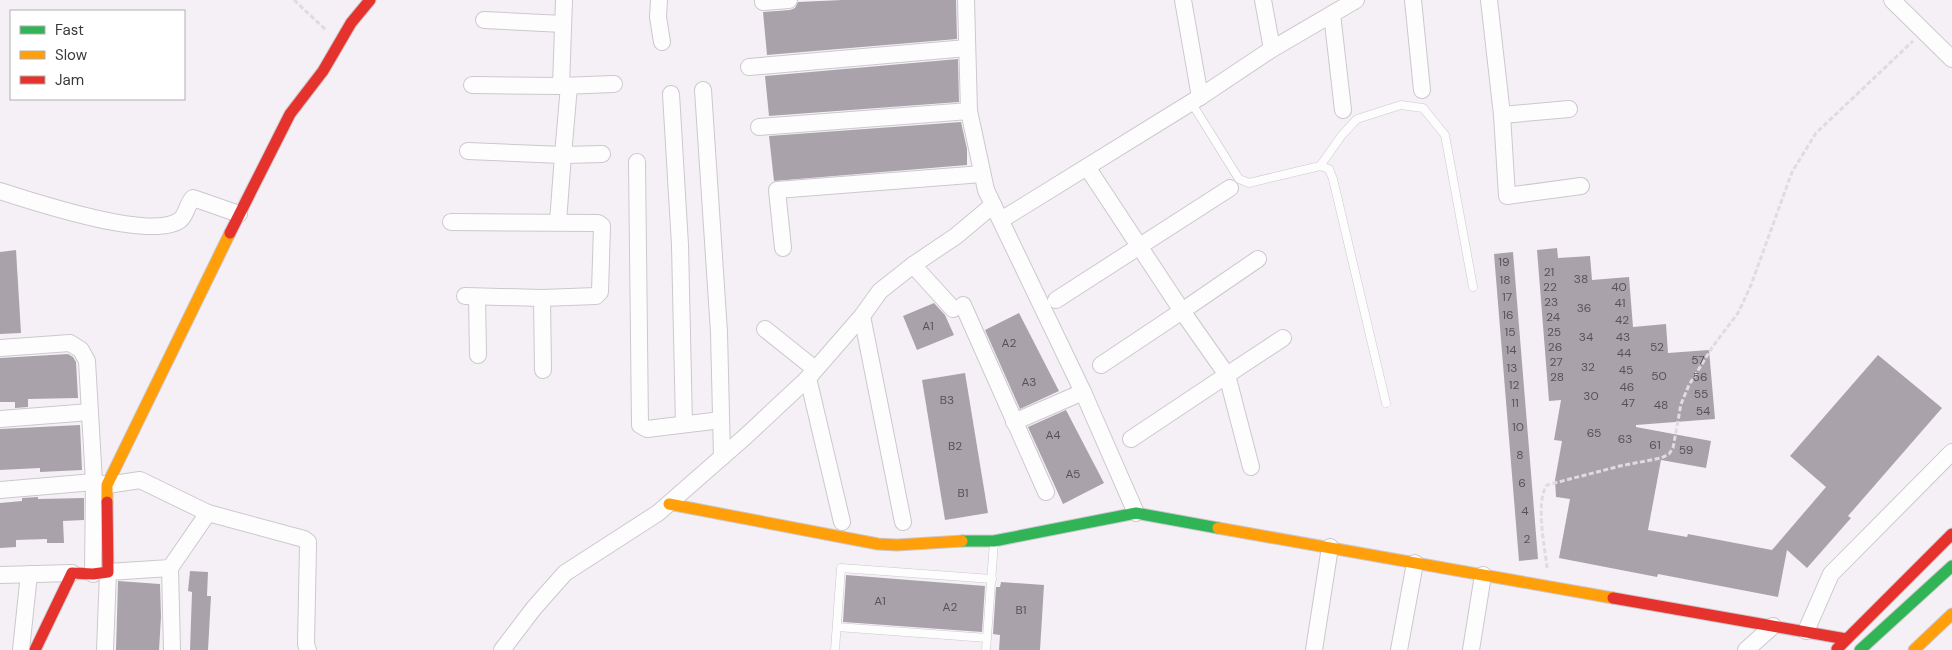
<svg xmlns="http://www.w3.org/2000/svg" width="1952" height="650" font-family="'DM Sans',sans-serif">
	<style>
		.building { fill: #aaa2ab }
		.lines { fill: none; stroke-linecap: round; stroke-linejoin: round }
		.lane-casing { stroke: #ccc8cd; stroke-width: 9 }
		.street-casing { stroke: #ccc8cd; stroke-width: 18 }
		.fast-casing { stroke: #ccc8cd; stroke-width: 13 }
		.slow-casing { stroke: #ccc8cd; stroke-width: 13 }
		.jam-casing { stroke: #ccc8cd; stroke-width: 13 }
		.path { stroke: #dddcde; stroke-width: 3; stroke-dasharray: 5 2.5; stroke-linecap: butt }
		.lane { stroke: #fefdfe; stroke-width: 8 }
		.street { stroke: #fefdfe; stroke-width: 16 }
		.fast { stroke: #30b455; stroke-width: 11 }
		.slow { stroke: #ff9f0a; stroke-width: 11 }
		.jam { stroke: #e5322d; stroke-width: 11 }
		.labels { text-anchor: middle; stroke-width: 5; stroke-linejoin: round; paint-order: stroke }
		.number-label { font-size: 12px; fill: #585258 }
	</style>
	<rect width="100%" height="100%" fill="#f5f0f6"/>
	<g class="building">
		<path d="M842,0H956L957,39L767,55L763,12L790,10L795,8L798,2Z"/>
		<path d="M958,59L959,102L769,116L765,76Z"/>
		<path d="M961,122L967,149V165L774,181L769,136Z"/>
		<path d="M1557,248L1558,258L1590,256L1592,280L1629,277L1633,327L1666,324L1668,353L1709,350L1715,419L1636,425V427L1711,441L1706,468L1661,460L1648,530L1687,537L1688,534L1772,550L1826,487L1790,456L1878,355L1942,408L1848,516L1851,518L1807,568L1787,550L1778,597L1658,574L1657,577L1559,558L1570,499L1556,497L1555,480L1562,441L1554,440L1561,400L1549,401L1537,250Z"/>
		<path d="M16,250L21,333L0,334V252Z"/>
		<path d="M1513,252L1538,559L1519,561L1494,254Z"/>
		<path d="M934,303L945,315L954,335L917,350L903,316Z"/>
		<path d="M1019,313L1059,391L1020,409L985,330Z"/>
		<path d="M68,354L73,357L76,362L78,398L28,399V407L15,408V402H0V358Z"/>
		<path d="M965,373L988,513L945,520L922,380Z"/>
		<path d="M1066,410L1104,483L1063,504L1028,427Z"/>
		<path d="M80,425L82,470L40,472V468L0,470V429Z"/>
		<path d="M38,497V499L84,498V520L63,521L64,543H47V539L16,540V547L0,548V503L22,501V498Z"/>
		<path d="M190,571L208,572L207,596H211L208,650H190L192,592L188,591Z"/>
		<path d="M846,575L985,586L982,632L843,622Z"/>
		<path d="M118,581L160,584L161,617L159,650H116Z"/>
		<path d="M1001,582L1044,585L1040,650H999L1000,635L993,634L996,587H1000Z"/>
	</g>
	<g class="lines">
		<g class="lane-casing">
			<g id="lane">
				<path d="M1191,102L1239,179L1249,183L1320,166L1329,169L1333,179L1386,403"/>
				<path d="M1320,166L1342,135L1357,119L1401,105L1423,108L1445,135L1473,287"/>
				<path d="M837,627L987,638"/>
				<path d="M835,650L841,568L992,579"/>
				<path d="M986,650L994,542"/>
			</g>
		</g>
		<g class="street-casing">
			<g id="street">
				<path d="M659,0L658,17L662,42"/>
				<path d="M966,0L969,111L986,190L1083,392L1136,513"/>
				<path d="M1183,0L1200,97"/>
				<path d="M1263,0L1272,49"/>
				<path d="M1413,0L1422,90"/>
				<path d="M1489,0L1502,115L1507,196L1581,186"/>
				<path d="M1892,0L1952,59"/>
				<path d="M763,2L789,0"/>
				<path d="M1332,14L1343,110"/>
				<path d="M484,20L563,24"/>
				<path d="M749,67L967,48"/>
				<path d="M472,85L561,86L564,0"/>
				<path d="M561,86L614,84"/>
				<path d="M569,86L563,155L602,154"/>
				<path d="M703,90L719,332L722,457"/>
				<path d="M671,94L680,245L684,424"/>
				<path d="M1502,115L1569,109"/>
				<path d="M759,127L969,111"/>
				<path d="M468,151L563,155L558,222"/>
				<path d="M637,162L640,425L647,429L721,420"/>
				<path d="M1087,167L1182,311L1101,365"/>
				<path d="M0,191C34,202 152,241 180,220C186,216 187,204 193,198L239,214"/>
				<path d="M1001,220L1200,97L1272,49L1356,0"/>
				<path d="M451,222L598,223L602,226L600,292L596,296L542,298L465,296"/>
				<path d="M783,248L777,190L982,174"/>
				<path d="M913,265L953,309"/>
				<path d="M477,297L478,355"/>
				<path d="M542,298L543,370"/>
				<path d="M1056,300L1230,188"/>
				<path d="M963,305L1046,492"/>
				<path d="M862,316L903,522"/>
				<path d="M765,329L815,369"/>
				<path d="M0,348L70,343L81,350L87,361L94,482L93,574"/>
				<path d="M808,378L842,522"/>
				<path d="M0,419L90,412"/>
				<path d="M1014,422L1083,392"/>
				<path d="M1131,439L1227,375L1182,311L1258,259"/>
				<path d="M1251,467L1227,375L1283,338"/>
				<path d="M0,490L94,482L107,485L140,480L208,513L304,539L308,542V546L306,644L308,650"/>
				<path d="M170,568L172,650"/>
				<path d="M0,575L72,573"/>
				<path d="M1806,631L1831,574L1952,452"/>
				<path d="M21,650L29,574"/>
				<path d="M105,650L108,572L170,568L208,513"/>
				<path d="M502,650L534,608L565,573L658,513L746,436L808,378L862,316L880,291L913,265L956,236L993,205"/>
				<path d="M1314,650L1330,547"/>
				<path d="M1399,650L1415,563"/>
				<path d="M1471,650L1483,575"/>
				<path d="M1746,650L1773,626"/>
			</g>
		</g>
		<g class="fast-casing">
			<g id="fast">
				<path d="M962,541H994L1136,513L1218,528"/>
				<path d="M1860,650L1952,566"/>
			</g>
		</g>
		<g class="slow-casing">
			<g id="slow">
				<path d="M107,502V485L230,233"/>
				<path d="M669,504L878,544L897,545L962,541"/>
				<path d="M1218,528L1613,598"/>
				<path d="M1914,650L1952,614"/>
			</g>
		</g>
		<g class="jam-casing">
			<g id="jam">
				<path d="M230,233L290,114L323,71L351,23L370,0"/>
				<path d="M1613,598L1846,639"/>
				<path d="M1837,649L1952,534"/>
				<path d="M35,650L72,573L93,574L108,572L107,502"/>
			</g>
		</g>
		<g class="path">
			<path d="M294,0L326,30"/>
			<path d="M1547,568C1545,547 1535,502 1547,485L1620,466L1661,458L1669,454L1673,448L1681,404L1689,385L1713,346L1738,313L1751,285L1792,172L1816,133L1913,41"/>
		</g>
		<use href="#lane" class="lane"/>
		<use href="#street" class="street"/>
		<use href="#fast" class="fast"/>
		<use href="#slow" class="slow"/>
		<use href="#jam" class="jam"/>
	</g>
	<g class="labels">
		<g class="number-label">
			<text x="1504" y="266">19</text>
			<text x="1549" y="276">21</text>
			<text x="1581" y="283">38</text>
			<text x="1505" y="284">18</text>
			<text x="1550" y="291">22</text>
			<text x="1619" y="291">40</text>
			<text x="1507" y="301">17</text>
			<text x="1551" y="306">23</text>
			<text x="1620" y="307">41</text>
			<text x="1584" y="312">36</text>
			<text x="1508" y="319">16</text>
			<text x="1553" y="321">24</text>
			<text x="1622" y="324">42</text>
			<text x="928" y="330">A1</text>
			<text x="1510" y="336">15</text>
			<text x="1554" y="336">25</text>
			<text x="1586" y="341">34</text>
			<text x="1623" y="341">43</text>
			<text x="1009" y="347">A2</text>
			<text x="1555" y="351">26</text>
			<text x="1657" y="351">52</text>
			<text x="1511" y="354">14</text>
			<text x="1624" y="357">44</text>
			<text x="1698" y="364">57</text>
			<text x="1556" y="366">27</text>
			<text x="1588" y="371">32</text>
			<text x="1512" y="372">13</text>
			<text x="1626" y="374">45</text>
			<text x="1659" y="380">50</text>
			<text x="1557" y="381">28</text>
			<text x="1700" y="381">56</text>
			<text x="1029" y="386">A3</text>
			<text x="1514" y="389">12</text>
			<text x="1627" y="391">46</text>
			<text x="1701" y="398">55</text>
			<text x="1591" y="400">30</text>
			<text x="947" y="404">B3</text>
			<text x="1515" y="407">11</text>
			<text x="1628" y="407">47</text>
			<text x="1661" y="409">48</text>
			<text x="1703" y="415">54</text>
			<text x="1518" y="431">10</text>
			<text x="1594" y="437">65</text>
			<text x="1053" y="439">A4</text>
			<text x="1625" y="443">63</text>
			<text x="1655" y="449">61</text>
			<text x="955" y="450">B2</text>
			<text x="1686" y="454">59</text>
			<text x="1520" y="459">8</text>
			<text x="1073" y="478">A5</text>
			<text x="1522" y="487">6</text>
			<text x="963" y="497">B1</text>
			<text x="1525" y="515">4</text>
			<text x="1527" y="543">2</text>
			<text x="880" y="605">A1</text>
			<text x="950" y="611">A2</text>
			<text x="1021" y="614">B1</text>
		</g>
	</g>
	<rect x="10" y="10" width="175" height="90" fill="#ffffff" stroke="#b1afb1"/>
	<rect x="20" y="26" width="25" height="8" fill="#30b455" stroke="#b1afb1"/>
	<text x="55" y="35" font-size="15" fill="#3c373d">Fast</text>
	<rect x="20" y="51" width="25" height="8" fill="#ff9f0a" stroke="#b1afb1"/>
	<text x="55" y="60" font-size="15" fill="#3c373d">Slow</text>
	<rect x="20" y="76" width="25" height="8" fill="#e5322d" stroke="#b1afb1"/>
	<text x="55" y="85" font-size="15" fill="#3c373d">Jam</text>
</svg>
